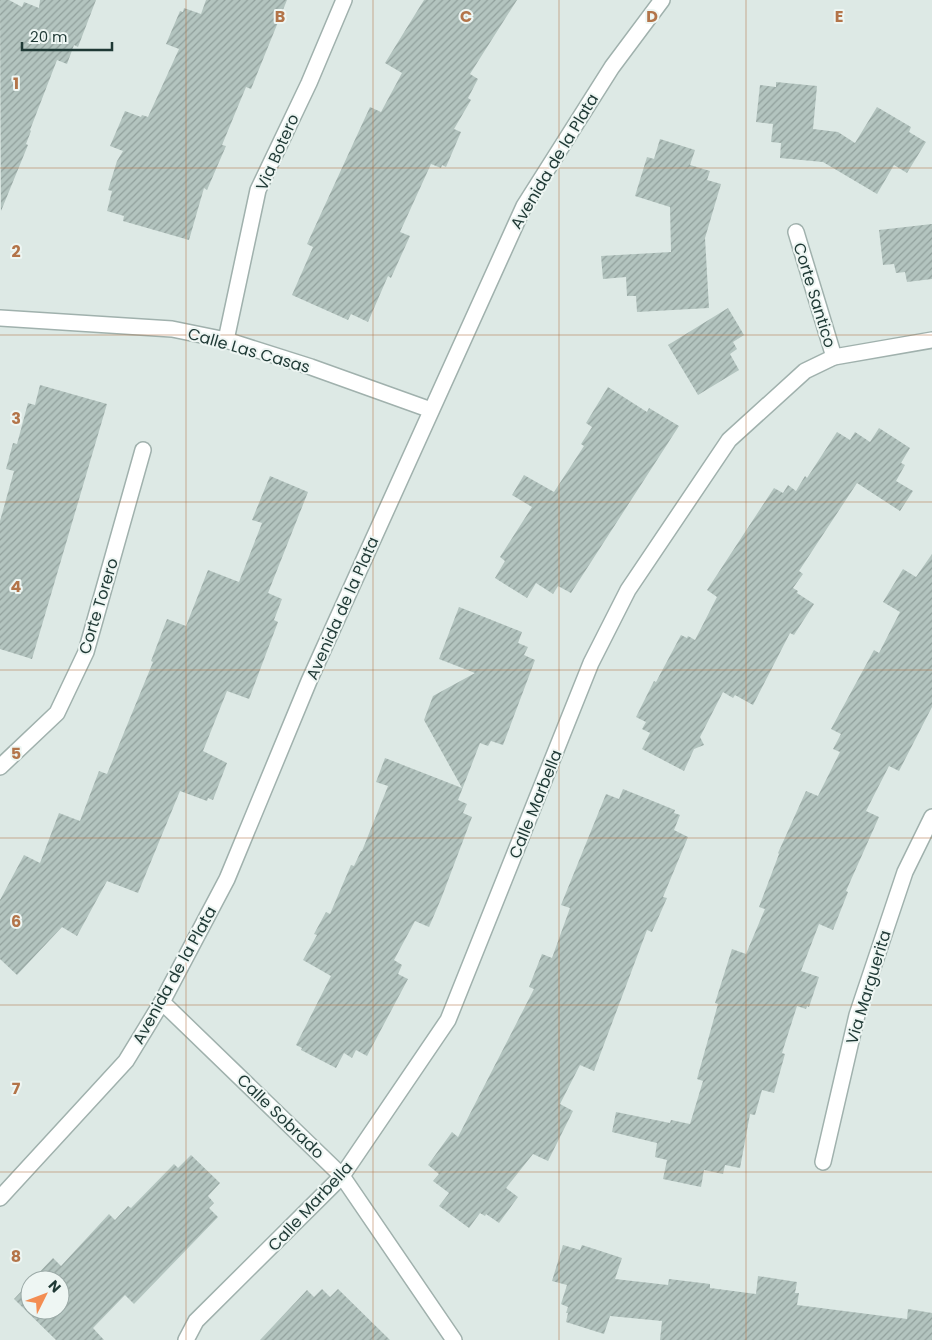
<svg xmlns="http://www.w3.org/2000/svg" width="932" height="1340" font-family="Poppins,sans-serif">
	<style>
		.building { fill: url(#building-hatch) }
		.lines { fill: none; stroke-linecap: round; stroke-linejoin: round }
		.minor-casing { stroke: #a0b1ad; stroke-width: 18 }
		.tertiary-casing { stroke: #a0b1ad; stroke-width: 18 }
		.minor { stroke: #fff; stroke-width: 15 }
		.tertiary { stroke: #fff; stroke-width: 15 }
		.grid { fill: none; stroke: #b37449; stroke-width: 1; stroke-opacity: 0.55 }
		.labels { text-anchor: middle; stroke-width: 4; stroke-linejoin: round; paint-order: stroke }
		.street-label { font-size: 16px; fill: #1f3935; stroke: #eef6f3 }
		.grid-label { font-size: 16px; text-anchor: middle; font-weight: bold; fill: #b37449; stroke: #eef6f3; stroke-width: 4; stroke-linejoin: round; paint-order: stroke }
	</style>
	<defs>
		<pattern id="building-hatch" width="6" height="6" patternUnits="userSpaceOnUse" patternTransform="scale(1.25)"><rect width="6" height="6" fill="#b3c4bf"/><path d="M-1 1l2-2M0 6l6-6M5 7l2-2" fill="none" stroke="#91a09c"/></pattern>
	</defs>
	<rect width="100%" height="100%" fill="#dde9e5"/>
	<g class="building">
		<path d="M0,0H9L22,7L24,2L39,8L40,0H96L78,47L74,45L67,64L57,60L30,130L31,131L26,144L28,145L1,211Z"/>
		<path d="M206,0H287L251,89L246,87L222,145L226,146L207,190L204,188L189,240L123,221L124,216L107,211L112,191L108,190L117,161L123,151L110,146L125,111L141,117L142,115L148,117L179,49L166,44L180,11L183,12L184,8L201,14Z"/>
		<path d="M424,0H517L470,74L478,79L468,98L471,100L454,129L461,132L446,167L442,165L441,168L431,164L400,232L410,236L391,278L388,276L368,322L351,314L348,320L292,295L313,247L307,244L370,107L381,112L402,73L385,63Z"/>
		<path d="M776,82L817,86L813,129L838,132L855,143L877,107L911,127L909,132L926,142L907,173L894,165L877,194L823,162L780,158L781,143L771,142L773,124L756,122L760,85L776,87Z"/>
		<path d="M660,139L695,150L690,165L710,171L707,180L721,184L705,238L709,308L637,312L636,296H627L626,277L603,279L601,256L671,252L670,207L635,196L647,157L654,159Z"/>
		<path d="M932,224V279L907,282L905,272L896,273L894,264L883,265L879,230Z"/>
		<path d="M728,308L744,335L733,342L737,349L730,354L739,370L698,395L668,345Z"/>
		<path d="M40,385L107,404L32,659L0,649V521L14,471L6,469L13,443L17,444L28,403L35,405Z"/>
		<path d="M608,387L647,412L649,408L679,426L571,593L558,586L553,594L536,583L527,598L495,578L505,561L500,557L532,507L512,495L524,475L554,492L584,446L581,444L592,427L586,423Z"/>
		<path d="M879,428L910,448L901,463L905,465L896,481L913,491L900,511L857,483L799,571L803,574L793,588L798,591L797,593L814,604L794,635L790,633L753,705L735,695L733,698L723,692L700,737L704,745L694,749L684,771L642,749L650,733L642,729L646,722L636,717L654,681L656,682L681,635L687,638L688,636L695,640L717,597L707,590L774,488L783,493L788,485L796,491L805,476L807,478L837,432L850,440L855,432L870,442Z"/>
		<path d="M270,476L308,492L268,593L282,599L274,620L278,622L249,699L227,691L203,751L227,763L213,800L208,798L207,801L180,791L138,893L107,881L77,936L62,927L17,975L0,959V900L24,855L40,863L59,813L80,821L99,771L107,774L153,662L151,661L167,619L186,626L208,570L239,582L262,523L252,520Z"/>
		<path d="M932,554V707L899,771L889,766L866,811L879,817L846,891L848,892L833,930L819,924L801,971L819,977L809,1007L807,1006L806,1009L797,1006L782,1053L785,1054L774,1093L762,1090L755,1115L750,1114L740,1168L725,1165L723,1174L704,1170L701,1187L663,1179L667,1160L655,1157L657,1143L612,1132L616,1112L670,1123L671,1120L690,1124L703,1081L697,1079L718,1004L715,1003L732,949L746,954L765,909L759,907L779,854L778,853L806,791L818,796L840,752L833,749L841,734L831,729L874,650L879,653L900,612L883,602L903,569L916,577Z"/>
		<path d="M459,607L522,632L518,643L528,647L524,655L535,660L503,745L491,741L488,746L480,743L458,800L467,804L463,813L472,817L441,899L429,927L415,921L394,960L402,965L398,974L408,979L367,1056L356,1050L352,1058L344,1053L336,1068L301,1050L302,1048L296,1045L331,976L303,960L317,935L314,934L326,912L330,914L351,865L354,866L361,851H362L388,786L376,782L385,758L462,788L424,720L433,696L475,673L439,659Z"/>
		<path d="M623,789L675,810L674,813L680,815L674,830L688,837L663,897L667,898L652,932L647,930L594,1071L580,1065L560,1104L573,1111L548,1161L533,1154L506,1188L518,1197L499,1223L486,1214L485,1216L480,1213L469,1228L439,1206L449,1193L433,1181L439,1174L428,1165L452,1132L458,1137L534,989L529,987L542,954L552,958L570,908L561,905L606,794L619,799Z"/>
		<path d="M191,1155L220,1183L208,1196L214,1203L209,1208L218,1217L134,1304L125,1295L93,1328L104,1340H56L14,1299L30,1282V1310H60V1280H32L53,1258L61,1266L109,1214L115,1220L128,1206L131,1208L174,1164L178,1168Z"/>
		<path d="M563,1245L580,1250L582,1245L622,1258L615,1279L668,1285L669,1279L710,1284V1288L756,1294L758,1276L797,1282L795,1293H799L797,1305L907,1319L908,1309L932,1313V1340H660L662,1321L610,1316L604,1334L566,1322L568,1313H566L568,1307L561,1304L567,1285L552,1281Z"/>
		<path d="M322,1289L330,1297L338,1289L390,1340H260L307,1290L314,1297Z"/>
	</g>
	<g class="lines">
		<g class="minor-casing">
			<g id="minor">
				<path d="M796,232L834,357"/>
				<path d="M0,318L172,329L226,340L311,367L431,410"/>
				<path d="M226,340L258,190L309,83L344,0"/>
				<path d="M0,767L57,713L86,652L143,450"/>
				<path d="M162,1002L342,1176L454,1340"/>
				<path d="M823,1162L857,1015L905,872L932,817"/>
				<path d="M186,1340L196,1321L342,1176L448,1020L591,663L628,590L729,440L805,371L834,357L932,340"/>
			</g>
		</g>
		<g class="tertiary-casing">
			<path id="tertiary" d="M0,1198L126,1061L162,1002L227,879L309,681L524,206L612,67L662,0"/>
		</g>
		<use href="#minor" class="minor"/>
		<use href="#tertiary" class="tertiary"/>
	</g>
	<path class="grid" d="M186,0V1340M373,0V1340M559,0V1340M746,0V1340M0,168H932M0,335H932M0,502H932M0,670H932M0,838H932M0,1005H932M0,1172H932"/>
	<g class="labels">
		<g class="street-label">
			<text transform="translate(277 152) rotate(-66)" y="6">Via Botero</text>
			<text transform="translate(554 161) rotate(-59)" y="6">Avenida de la Plata</text>
			<text transform="translate(815 295) rotate(73)" y="6">Corte Santico</text>
			<text transform="translate(249 350) rotate(16)" y="6">Calle Las Casas</text>
			<text transform="translate(98 606) rotate(-73)" y="6">Corte Torero</text>
			<text transform="translate(342 608) rotate(-66)" y="6">Avenida de la Plata</text>
			<text transform="translate(535 804) rotate(-68)" y="6">Calle Marbella</text>
			<text transform="translate(174 975) rotate(-61)" y="6">Avenida de la Plata</text>
			<text transform="translate(868 987) rotate(-73)" y="6">Via Marguerita</text>
			<text transform="translate(281 1116) rotate(44)" y="6">Calle Sobrado</text>
			<text transform="translate(310 1206) rotate(-47)" y="6">Calle Marbella</text>
		</g>
	</g>
	<g class="grid-label">
		<text x="280" y="22">B</text>
		<text x="466" y="22">C</text>
		<text x="652" y="22">D</text>
		<text x="839" y="22">E</text>
		<text x="16" y="89">1</text>
		<text x="16" y="257">2</text>
		<text x="16" y="424">3</text>
		<text x="16" y="592">4</text>
		<text x="16" y="759">5</text>
		<text x="16" y="927">6</text>
		<text x="16" y="1094">7</text>
		<text x="16" y="1262">8</text>
	</g>
	<g transform="translate(45 1295) rotate(48)"><circle r="24" fill="#eef6f3" stroke="#9baaa7"/>
	<path d="M0-4L9 19L0 12L-9 19Z" fill="#f38d52"/>
	<text y="-8" font-size="14" font-weight="bold" text-anchor="middle" fill="#1f3935">N</text>
	</g>
	<path d="M22 42v8h90v-8" fill="none" stroke="#1f3935" stroke-width="2.5"/>
	<text x="30" y="42" font-size="15" fill="#1f3935" stroke="#eef6f3" stroke-width="4" paint-order="stroke">20 m</text>
</svg>
